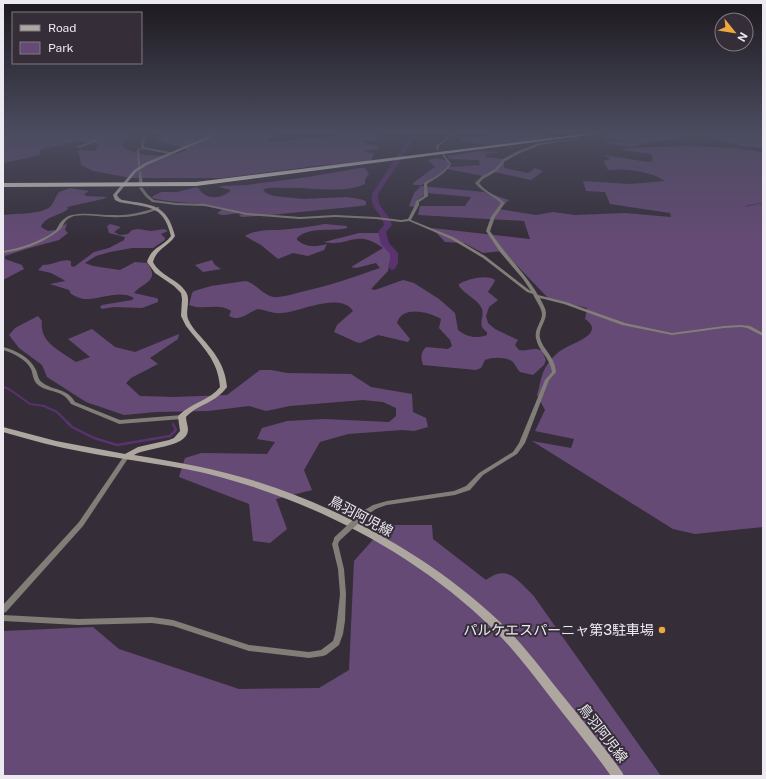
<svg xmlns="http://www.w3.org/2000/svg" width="766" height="779" font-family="'Public Sans','Noto Sans JP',sans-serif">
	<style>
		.green { fill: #654a75 }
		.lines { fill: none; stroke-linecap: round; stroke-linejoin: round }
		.stream-far3 { stroke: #59326f; stroke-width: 1 }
		.stream-far2 { stroke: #59326f; stroke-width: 1.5 }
		.stream-far1 { stroke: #59326f; stroke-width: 2 }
		.stream { stroke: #59326f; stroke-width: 2.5 }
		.river { fill: #59326f; fill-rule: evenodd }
		.street { fill: #817d77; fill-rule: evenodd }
		.secondary { fill: #aea79f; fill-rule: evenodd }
		.highway { fill: #f0e6d9; fill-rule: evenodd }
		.street-bridge { stroke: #817d77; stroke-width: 6 }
		.poi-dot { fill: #eea83c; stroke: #352e39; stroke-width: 1.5 }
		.labels { text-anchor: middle; stroke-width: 4; stroke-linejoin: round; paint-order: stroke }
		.near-street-label { font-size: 14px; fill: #ede9f0; stroke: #352e39 }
		.near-poi-label { font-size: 14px; fill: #ede9f0; stroke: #352e39; text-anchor: end }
	</style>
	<rect width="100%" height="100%" fill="#352e39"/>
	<g class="green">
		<path d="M3,132H135L125,140L122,146C136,158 170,158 187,150C179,143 165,146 157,139L160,134L166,132H319C303,132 279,130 266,141L273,142L359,133H371L381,136L379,139L361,142L380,147L377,149L364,151L374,154L371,161L366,163L323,165L223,178H131L93,171L81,165L80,157L77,150L95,151L98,147L96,142C88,143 87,142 81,141C71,141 51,148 40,150V154L36,156L3,163Z"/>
		<path d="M491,132H533L555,137L494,146L460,141L467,136H490Z"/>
		<path d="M647,132H748L763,133V148L741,146L718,140L698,137L656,141L630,147L601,142L628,141L604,137L602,136L604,135H660L658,132Z"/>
		<path d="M688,146L734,148L763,152V527L695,534L673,529L532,441L571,448L574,439L535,431L545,410L537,395C540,386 541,373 547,365C551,359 557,352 565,348C574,343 606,333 585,319L587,308L549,299L503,251L483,253L464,243L445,242L432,228L530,239L524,221L418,215L420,206H465L471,197L427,193L417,200L415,207L409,206L414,193L421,186L484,192L509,200L499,209L536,215L553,212L575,215L625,213L671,217L670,213L610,204L605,192L586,191L583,181L630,184L665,181C650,171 626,168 608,170L603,161L610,159L604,155L648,162L652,161L653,159L651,154L621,150L627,148Z"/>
		<path d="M478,151L500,152L487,154L485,156L486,157L503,159L513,157L504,162V168L528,173L535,168L543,171L531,180L494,172L483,176L447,169L422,185H413V183L435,167L428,160L436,158L449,161L448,165L451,167L480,165L479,160L450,159L447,156Z"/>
		<path d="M360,168H365L369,174L365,179V184C340,195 308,186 281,188C276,188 268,187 263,190L266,193L274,196L304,199L347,197L360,199L366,201V205L361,206L270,215L242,217L239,216L241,214C232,212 224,218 217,213L223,209C200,201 175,204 152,198L153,196L161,192H177L197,187C200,189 201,193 204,194C212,200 225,197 231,190L219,187L221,186L246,185L308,177Z"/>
		<path d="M70,188L89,191L84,194L86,196L107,197L103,199L67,207L68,209C60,216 45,216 41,227L48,231L56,230L67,223L65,230L68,233L59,240L26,249L5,256V259L22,265L24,269L3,280V215C15,213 42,215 51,206C54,202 56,196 59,192Z"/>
		<path d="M110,224L121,227L114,232L120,235L128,234L132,230L138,229L151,231L164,229L168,231L161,234L165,238V240L153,248H132L110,252L96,256L85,263L93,266L120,270L135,262L147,263C161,281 143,282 134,293L156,298L158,299V302L142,308L114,307L102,309L100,307L102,305L132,300L134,298C120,289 99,300 83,299C79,298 75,296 71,294L69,290L50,284L65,281L64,280L51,273L38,270L43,265C54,265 62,258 71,261V266L74,267L94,252L109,248L124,240L125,237L109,233L107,226Z"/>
		<path d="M325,224L347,226V228C332,232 309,226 297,238V240C307,248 316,247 327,244L324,250L308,256L293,253L278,259L261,245L245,236C255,230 266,230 278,230C294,229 309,227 325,224Z"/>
		<path d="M359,233H379L381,242L391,254L388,271L371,289L375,290L403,280L414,283L439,299L455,313L458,330C466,337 477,339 487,335V332C476,325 485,318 482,309C478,299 465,295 459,286V284C467,279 488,274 495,280C494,284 490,288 488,292L498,300L489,307L486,316L488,323L495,329L518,340L515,345L519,350C527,352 534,346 542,351L546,360L544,365L533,375L520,372C517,369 515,364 512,361C504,357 493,357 485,360L481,368L476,370L423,365C421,358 420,353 426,347L448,349L452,346L450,340L439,328L441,319C429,312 402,305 397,323L410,339L408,342L378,335L360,343L356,342L334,332L337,325L353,311C341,291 299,312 282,313C273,314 266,310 258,309C247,313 241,322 229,316L231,311C219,302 202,311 189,305L192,293L194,291L211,286L245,281C256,283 261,294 273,297C281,298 293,294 301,292C328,286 354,277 380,268L376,263L356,268L351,267L383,248C356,228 348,248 324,242Z"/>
		<path d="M212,260L215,265L221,269L203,272L195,265Z"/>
		<path d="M38,316L42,321C39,343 61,351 76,362L90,357L68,339L92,329L115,347L135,352L179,334L178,339L150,358L158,364L131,378L126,383L140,396L174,397L227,395L260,370H271L287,373L351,374L371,387L412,394L413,412L426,418L428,427L414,431L402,430L348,434L320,442L304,470L312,490L276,499L287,529L270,543L253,541L249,504L179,477L185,458L201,453L267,454L275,442L257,439L262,428L287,421L324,419L389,422L396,416V408L383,402L363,400L290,406L266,411L249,406L208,411L156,412L124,415L86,402L47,377L42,365L19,348L9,335L15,328Z"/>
		<path d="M386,525H432L433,539L486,580C508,564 517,580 533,595L661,776H3V631L93,627L119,649L239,689L319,688L349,670L354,561Z"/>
	</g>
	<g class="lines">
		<g class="stream-far3">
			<path d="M157,145L160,132"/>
			<path d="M746,206L763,203"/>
		</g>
		<path class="stream-far2" d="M746,206L752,205"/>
		<path class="stream-far1" d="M3,387L9,389L30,404L44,406L57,412L68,423"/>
		<path class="stream" d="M67,422L72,427L94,438L117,445L170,436L176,430L173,424"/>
		<path class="river" d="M413,132H419L378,194C377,209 389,212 392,225L386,232L389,243L398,253V263L395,269L392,270L388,267L390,263V254L381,244L378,232L384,225C381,211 370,210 372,194Z"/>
		<g class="street">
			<path d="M104,132H106L96,142L78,148L76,147L94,140Z"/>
			<path d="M142,132H144L146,138L143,144L144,147L169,152H170V154L143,149L139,150L140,166L138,167L137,150L142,148L141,144L144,138Z"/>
			<path d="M454,132H456L438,147L439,150L437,151L436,146Z"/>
			<path d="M555,132C564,131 572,134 579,139L540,145L520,153L505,161L497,171L483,179L479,183C485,192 497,195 505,203L495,217L490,231C504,254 525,272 538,295L566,302L625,323L672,333L724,326L741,325L750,326L763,333V336L747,328L741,327L724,328L672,335L622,325L564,304L540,298C542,303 546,308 546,313C546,322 538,329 540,338C543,350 555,356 556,372L549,380L525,443L517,454L483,475L470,490L455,495L387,505C384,506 380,507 376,509C371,512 368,515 363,515L362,513L363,511L373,505L387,501L454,491L466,486L479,473L513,452L519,443L545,380L552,372C550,357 538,351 536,338C534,329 542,322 542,314C541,306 535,300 533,294L527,292L483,258L451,239L409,221L401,222L376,219L335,217L300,219L247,215L205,206L176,205L152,202L146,197L139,188L142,187L148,195L154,200L176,203L205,204L247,213L300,217L335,215L376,217L401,220L408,219L415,205L416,201L424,196V183C433,178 443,173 449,164L442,155L444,154L451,164C445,174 436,178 427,184L428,196L419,202V205L411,220L453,237L485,256L529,290L531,291L523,279L500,252L486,231L491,217L501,203C493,195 483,193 475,183L481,177L495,169L503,159L518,151L539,143L575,139L568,135Z"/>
			<path d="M140,171L141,172L143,184L141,185L139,184V172Z"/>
			<path d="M158,207H159V209C144,215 128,218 111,217C99,217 86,214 74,216C62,220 65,227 57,232C41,244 22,250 3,253V251C21,248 40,242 55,231C57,229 58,226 60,223C63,219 67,216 72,215C85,212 99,215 113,215C129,216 143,212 158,207Z"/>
			<path d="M3,347C15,350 30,357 36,370C38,375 38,380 43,383C54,391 67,388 75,402L120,420L182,415L185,417L182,419L119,424L117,423L71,404C62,388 48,394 37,384C33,380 33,374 31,369C26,359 13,353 3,350Z"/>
			<path d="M126,455L128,456L129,457L83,526L6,612L3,613V605L79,522L124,456Z"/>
			<path d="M335,537H339L340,539L338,544L344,569L346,594L345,621L343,634L339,645L326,655L323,656L309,658L249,651L173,626L152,623L78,625L3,621V615L78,619L152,617L173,620L249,645L309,652L321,650L333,641L335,634L337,621L340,594L338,569L332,544Z"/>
		</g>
		<path class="secondary" d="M219,132H223L147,165L136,172L117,195L119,198L122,200C151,205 167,203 175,236C168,247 157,248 153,262C160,276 178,279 186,292C191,300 185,311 188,319C191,326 196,332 201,337C215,353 225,365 227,387C216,403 198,404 186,417C186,421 188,426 188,430C187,448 147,447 134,455C176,462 218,469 258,482C344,509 435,560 500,622C522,643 540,667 559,691C580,717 602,744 622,772L624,776H611C592,749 571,724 551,698C532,674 514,649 492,628C418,556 320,504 220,477C176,465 130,461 84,452C57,447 30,440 3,432V427L56,441L125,454L138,447L169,440L174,438L180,431L178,417L179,415C191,403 210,400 220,387C218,359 202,347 186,326L181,316L182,299L181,293L174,286L155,273L147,262C152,246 162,248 171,236C163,203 147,208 119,202L115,200L113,195L134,170L145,163Z"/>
		<path class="highway" d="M600,132H612L196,186L3,187V183L196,182Z"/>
		<path class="street-bridge" d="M337,539L365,513"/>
	</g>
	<linearGradient id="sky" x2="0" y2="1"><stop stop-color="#1d191f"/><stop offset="0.55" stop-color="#4b4c5f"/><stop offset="1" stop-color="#4b4c5f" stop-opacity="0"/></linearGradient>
	<rect width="766" height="241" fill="url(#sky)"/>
	<circle class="poi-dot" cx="662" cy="630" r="4"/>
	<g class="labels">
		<g class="near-street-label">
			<text transform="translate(361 516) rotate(28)" y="5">鳥羽阿児線</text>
			<text transform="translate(603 733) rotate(52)" y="5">鳥羽阿児線</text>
		</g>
		<g class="near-poi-label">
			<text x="654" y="635">パルケエスパーニャ第3駐車場</text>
		</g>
	</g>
	<rect width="766" height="779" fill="none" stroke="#ede9f0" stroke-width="8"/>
	<rect x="12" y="12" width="130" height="52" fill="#352e39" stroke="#7f7982"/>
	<rect x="20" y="25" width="20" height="6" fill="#aea79f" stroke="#7f7982"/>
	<text x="48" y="32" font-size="12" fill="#ede9f0">Road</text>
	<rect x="20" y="42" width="20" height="12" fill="#654a75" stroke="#7f7982"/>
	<text x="48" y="52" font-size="12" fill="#ede9f0">Park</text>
	<g transform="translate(734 32) rotate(120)"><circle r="19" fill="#352e39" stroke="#7f7982"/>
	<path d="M0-3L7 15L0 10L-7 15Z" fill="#eea83c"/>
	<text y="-6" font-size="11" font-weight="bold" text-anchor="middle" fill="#ede9f0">N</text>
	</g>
</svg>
